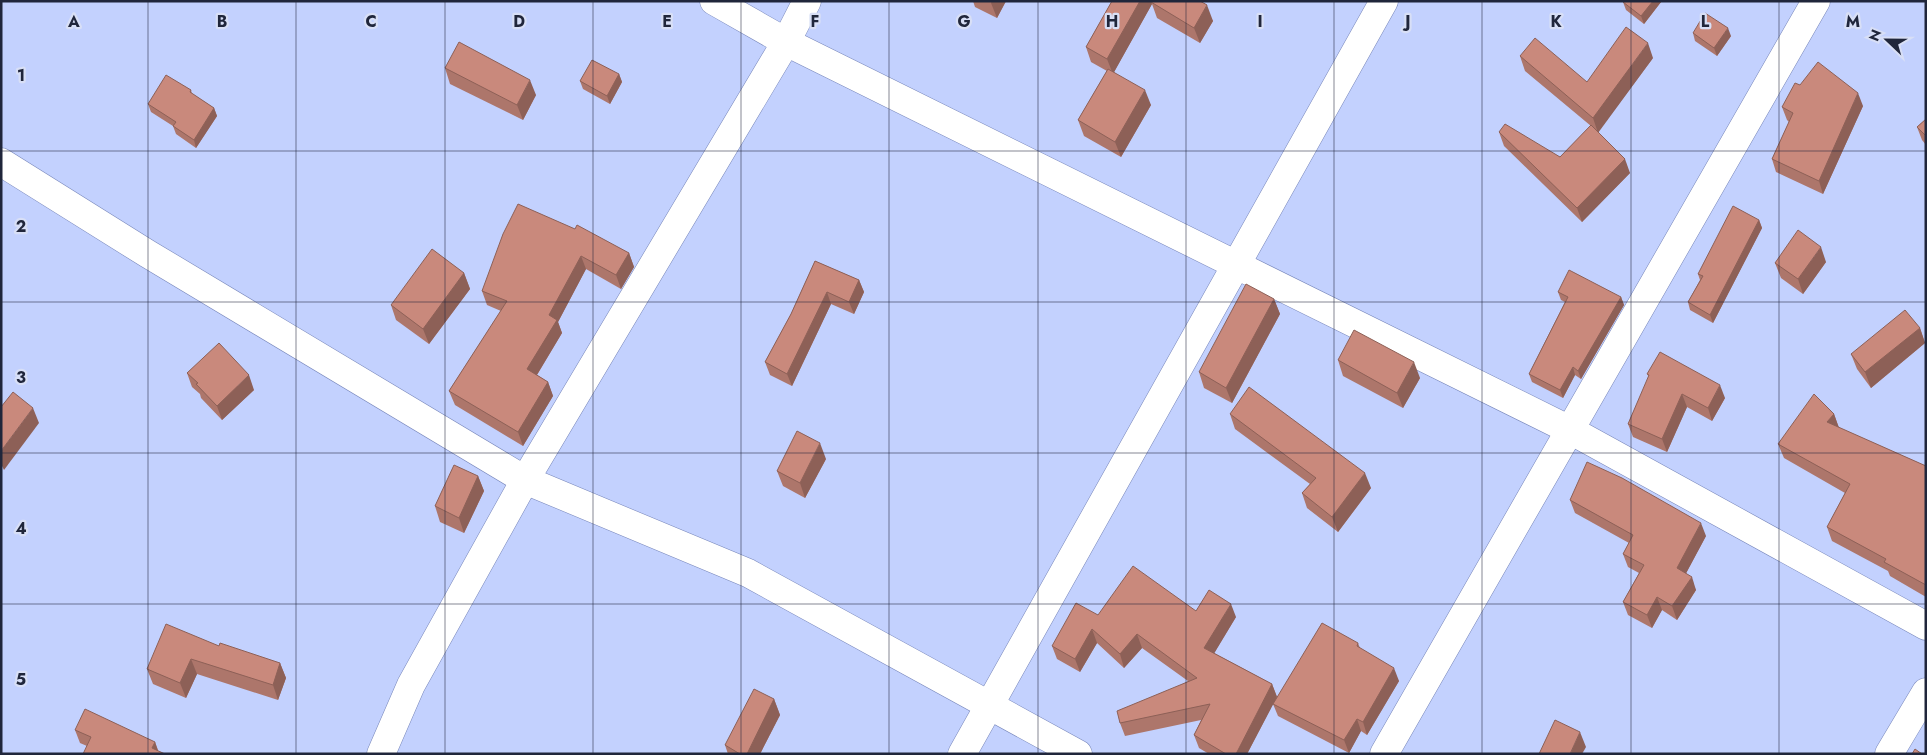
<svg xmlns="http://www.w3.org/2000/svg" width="1927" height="755" font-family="Jost,sans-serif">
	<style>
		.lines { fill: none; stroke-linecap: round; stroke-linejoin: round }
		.minor-casing { stroke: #7786ba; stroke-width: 29 }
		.minor { stroke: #fff; stroke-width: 28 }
		.wall { fill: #ad766b }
		.shaded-wall { fill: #8d6057 }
		.building { fill: #c9897c; stroke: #8d6057 }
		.grid { fill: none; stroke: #20263b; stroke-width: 1; stroke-opacity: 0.55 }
		.grid-label { font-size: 16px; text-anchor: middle; font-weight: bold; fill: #20263b; stroke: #d8dff6; stroke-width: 4.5; stroke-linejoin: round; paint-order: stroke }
	</style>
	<rect width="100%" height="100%" fill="#c3d1fe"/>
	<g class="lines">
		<g class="minor-casing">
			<g id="minor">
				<path d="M714,1L786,42L1570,430L1926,626"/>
				<path d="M1,162L148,254L525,480L748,573L1078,754"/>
				<path d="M381,754L411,685L525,480L786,42L807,1"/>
				<path d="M962,754L1384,1"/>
				<path d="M1384,754L1816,1"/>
				<path d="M1889,754L1926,692"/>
			</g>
		</g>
		<use href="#minor" class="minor"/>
	</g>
	<g class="wall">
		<path d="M973,1H1006L997,18L975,7Z"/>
		<path d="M1112,1H1200L1213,21L1200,43L1157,18L1152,4L1114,72L1151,105L1121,157L1084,136L1078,120L1107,71L1091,62L1086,47Z"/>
		<path d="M1623,2H1661L1644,24L1626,10Z"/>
		<path d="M1693,33L1731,36L1717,56L1695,41Z"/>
		<path d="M1520,56L1587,82L1653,58L1598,132L1630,173L1582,222L1504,146L1499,132L1560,157L1591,126L1525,71Z"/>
		<path d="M445,68L536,95L523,120L450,84Z"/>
		<path d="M619,74L622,82L610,104L583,89L580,81Z"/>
		<path d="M1800,85L1863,106L1823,194L1776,172L1772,159L1789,122L1787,120L1782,107Z"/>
		<path d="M191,90L192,94L214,108L217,116L196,148L176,134L173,126L151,112L148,104Z"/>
		<path d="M1926,119V145L1922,140L1917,127Z"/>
		<path d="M1759,220L1762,228L1713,323L1690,310L1688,302L1700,280L1698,274Z"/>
		<path d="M575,229L629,253L634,267L621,289L586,269L558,322L562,333L537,375L548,382L553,396L523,446L455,405L449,391L501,311L487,305L482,291Z"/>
		<path d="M815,261L859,280L864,292L854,314L831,304L792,386L770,375L765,362L791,314Z"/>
		<path d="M1826,262L1803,294L1781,278L1775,263Z"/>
		<path d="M464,273L470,289L429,344L396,320L391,305Z"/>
		<path d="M1558,292L1621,297L1624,305L1581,379L1575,375L1563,398L1532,382L1529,374L1565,302L1561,300Z"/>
		<path d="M1274,299L1280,314L1232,403L1204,388L1199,372Z"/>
		<path d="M1920,328L1925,343L1871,388L1857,369L1851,354Z"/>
		<path d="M1338,360L1420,378L1403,408L1343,376Z"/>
		<path d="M187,373L254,390L222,420L201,398L200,394L192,387Z"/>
		<path d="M1647,374L1725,398L1712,421L1687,407L1667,452L1633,437L1628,424L1649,377Z"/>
		<path d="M1230,414L1371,488L1338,532L1307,508L1302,493L1310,484L1235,429Z"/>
		<path d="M1834,414L1839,428L1926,466V597L1890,576L1888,571L1832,541L1827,527L1845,493L1784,458L1778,444Z"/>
		<path d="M826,459L805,498L783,486L777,471Z"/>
		<path d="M478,476L484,491L464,533L440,522L435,506Z"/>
		<path d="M1570,500L1706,536L1686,573L1696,590L1677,620L1662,610L1652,628L1628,615L1623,602L1639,573L1628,567L1623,554L1629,543L1575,513Z"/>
		<path d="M1196,611L1236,617L1214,653L1272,684L1277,697L1358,643L1360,648L1399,681L1367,735L1361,731L1349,753L1278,716L1273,704L1247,754H1209L1199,748L1194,735L1201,720L1125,736L1120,723L1188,681L1142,648L1124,668L1097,643L1080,672L1057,659L1052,646L1098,615Z"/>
		<path d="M219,646L280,663L286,678L278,700L197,674L186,698L153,684L147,669Z"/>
		<path d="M774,699L780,715L760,754H728L725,745Z"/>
		<path d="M75,730L155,742L158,750L87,746L80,743Z"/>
	</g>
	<g class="shaded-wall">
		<path d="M992,1H1006L997,18L991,3Z"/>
		<path d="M1140,1H1154L1151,2L1152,4L1113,74L1107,59Z"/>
		<path d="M1653,1H1661V2L1644,24L1641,16Z"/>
		<path d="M1207,5L1213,21L1200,43L1194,28Z"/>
		<path d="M1728,28L1731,36L1717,56L1714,48Z"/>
		<path d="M1648,43L1653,58L1598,133L1593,118Z"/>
		<path d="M619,74L622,82L610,104L607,96Z"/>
		<path d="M530,80L536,95L523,120L517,105Z"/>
		<path d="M1145,90L1151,105L1121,157L1115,142Z"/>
		<path d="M1858,93L1863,106L1823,194L1819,181Z"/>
		<path d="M214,108L217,116L196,148L194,140Z"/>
		<path d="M1625,159L1630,173L1582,222L1577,208Z"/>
		<path d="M1759,220L1762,228L1713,323L1710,315Z"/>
		<path d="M1821,247L1826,262L1803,294L1798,279Z"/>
		<path d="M629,253L634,267L621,289L616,275Z"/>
		<path d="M581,256L586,269L558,322L562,333L532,383L527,369L549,315Z"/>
		<path d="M464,273L470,289L429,344L423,329Z"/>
		<path d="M859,280L864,292L854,314L849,302Z"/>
		<path d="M827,292L831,304L792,386L787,374Z"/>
		<path d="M1621,297L1624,305L1581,379L1578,371Z"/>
		<path d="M1274,299L1280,314L1232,403L1226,388Z"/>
		<path d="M1920,328L1925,343L1871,388L1865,372Z"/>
		<path d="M1414,362L1420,378L1403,408L1397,393Z"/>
		<path d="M1573,367L1575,375L1563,398L1560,390Z"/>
		<path d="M249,375L254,390L222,420L217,406Z"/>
		<path d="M548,382L553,396L523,446L518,432Z"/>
		<path d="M1720,385L1725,398L1712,421L1708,408Z"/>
		<path d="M1682,394L1687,407L1667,452L1662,439Z"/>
		<path d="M33,408L39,423L4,470L1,464V451Z"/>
		<path d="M1834,414L1839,428L1827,422Z"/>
		<path d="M820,443L826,459L805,498L800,483Z"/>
		<path d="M1365,473L1371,488L1338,532L1332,517Z"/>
		<path d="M478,476L484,491L464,533L459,518Z"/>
		<path d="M1701,523L1706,536L1682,581L1677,568Z"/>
		<path d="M1692,577L1696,590L1677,620L1672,606Z"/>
		<path d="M1657,597L1662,610L1652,628L1647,615Z"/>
		<path d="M1231,604L1236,617L1209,662L1204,648Z"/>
		<path d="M1092,629L1097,643L1080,672L1075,659Z"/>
		<path d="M1137,634L1142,648L1124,668L1120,654Z"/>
		<path d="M191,659L197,674L186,698L180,683Z"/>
		<path d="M280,663L286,678L278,700L273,685Z"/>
		<path d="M1394,668L1399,681L1367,735L1363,722Z"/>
		<path d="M1272,684L1277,697L1247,754H1236Z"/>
		<path d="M774,699L780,715L760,754H747Z"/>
		<path d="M1357,719L1361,731L1349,753L1344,740Z"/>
		<path d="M1580,732L1586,747L1582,754H1570Z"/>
		<path d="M155,742L159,754L152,748Z"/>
	</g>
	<g class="building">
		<path d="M1112,1H1140L1107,59L1086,47Z"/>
		<path d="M1152,1H1200L1207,5L1194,28L1151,2Z"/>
		<path d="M1623,1H1653L1641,16L1623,2Z"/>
		<path d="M1705,13L1728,28L1714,48L1693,33Z"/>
		<path d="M1626,27L1648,43L1593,118L1520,56L1535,38L1587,82Z"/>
		<path d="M459,42L530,80L517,105L445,68Z"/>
		<path d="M592,60L619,74L607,96L580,81Z"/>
		<path d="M1818,62L1858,93L1819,181L1772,159L1793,113L1782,107L1795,83L1800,85Z"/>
		<path d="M1108,69L1145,90L1115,142L1078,120Z"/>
		<path d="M166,75L191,90L190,92L214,108L194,140L173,126L176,122L148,104Z"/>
		<path d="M1926,119V136L1917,127Z"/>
		<path d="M1505,124L1560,157L1591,125L1625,159L1577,208L1499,132Z"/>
		<path d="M518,204L575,229L577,225L629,253L616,275L581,256L549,315L557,320L527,369L548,382L518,432L449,391L507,301L482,291L503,234Z"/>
		<path d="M1733,206L1759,220L1710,315L1688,302L1703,276L1698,274Z"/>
		<path d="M1798,230L1821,247L1798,279L1775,263Z"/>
		<path d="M432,249L464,273L423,329L391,305Z"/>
		<path d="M815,261L859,280L849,302L827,292L787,374L765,362L791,314Z"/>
		<path d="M1569,270L1621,297L1578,371L1573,367L1560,390L1529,374L1568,297L1558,292Z"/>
		<path d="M1246,284L1274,299L1226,388L1199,372Z"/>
		<path d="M1905,310L1920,328L1865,372L1851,354Z"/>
		<path d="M1354,330L1414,362L1397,393L1338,360Z"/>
		<path d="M219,343L249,375L217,406L196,384L198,383L187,373Z"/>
		<path d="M1660,352L1720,385L1708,408L1682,394L1662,439L1628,424L1649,375L1647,374Z"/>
		<path d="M1249,387L1365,473L1332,517L1302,493L1316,478L1230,414Z"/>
		<path d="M13,392L33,408L1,451V407Z"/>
		<path d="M1814,394L1834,414L1827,422L1926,466V585L1884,562L1886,559L1827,527L1850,484L1778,444Z"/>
		<path d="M797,431L820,443L800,483L777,471Z"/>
		<path d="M1587,462L1622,478L1701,523L1677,568L1692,577L1672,606L1657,597L1647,615L1623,602L1644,565L1623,554L1633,535L1570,500Z"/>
		<path d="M454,465L478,476L459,518L435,506Z"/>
		<path d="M1133,566L1196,611L1209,590L1231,604L1204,648L1272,684L1236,754H1226L1194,735L1210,704L1120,723L1117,711L1197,678L1137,634L1120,654L1092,629L1075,659L1052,646L1076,603L1098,615Z"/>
		<path d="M1322,623L1358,643L1357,646L1394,668L1363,722L1357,719L1344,740L1273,704Z"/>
		<path d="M166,624L219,646L220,643L280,663L273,685L191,659L180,683L147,669Z"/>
		<path d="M754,689L774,699L747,754H740L725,745Z"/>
		<path d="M85,709L155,742L152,748L165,754H83L91,737L75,730Z"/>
		<path d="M1555,720L1580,732L1570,754H1539Z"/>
		<path d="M1915,749L1922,754H1912Z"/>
	</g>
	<path class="grid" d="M148,1V754M296,1V754M445,1V754M593,1V754M741,1V754M889,1V754M1038,1V754M1186,1V754M1334,1V754M1482,1V754M1631,1V754M1779,1V754M1,151H1926M1,302H1926M1,453H1926M1,604H1926"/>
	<g class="grid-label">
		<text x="74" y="27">A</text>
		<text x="222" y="27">B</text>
		<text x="371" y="27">C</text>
		<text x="519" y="27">D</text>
		<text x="667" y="27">E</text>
		<text x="815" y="27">F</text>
		<text x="964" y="27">G</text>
		<text x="1112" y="27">H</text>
		<text x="1260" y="27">I</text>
		<text x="1408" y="27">J</text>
		<text x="1556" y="27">K</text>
		<text x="1705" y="27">L</text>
		<text x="1853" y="27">M</text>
		<text x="21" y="81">1</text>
		<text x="21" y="232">2</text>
		<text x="21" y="383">3</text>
		<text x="21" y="534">4</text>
		<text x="21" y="685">5</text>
	</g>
	<rect width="1927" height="755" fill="none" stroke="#20263b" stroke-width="5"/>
	<g transform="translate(1887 40) rotate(292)" stroke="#d8dff6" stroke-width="4" paint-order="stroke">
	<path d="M0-4L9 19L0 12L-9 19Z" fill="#20263b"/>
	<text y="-8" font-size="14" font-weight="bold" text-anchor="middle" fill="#20263b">N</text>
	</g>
</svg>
